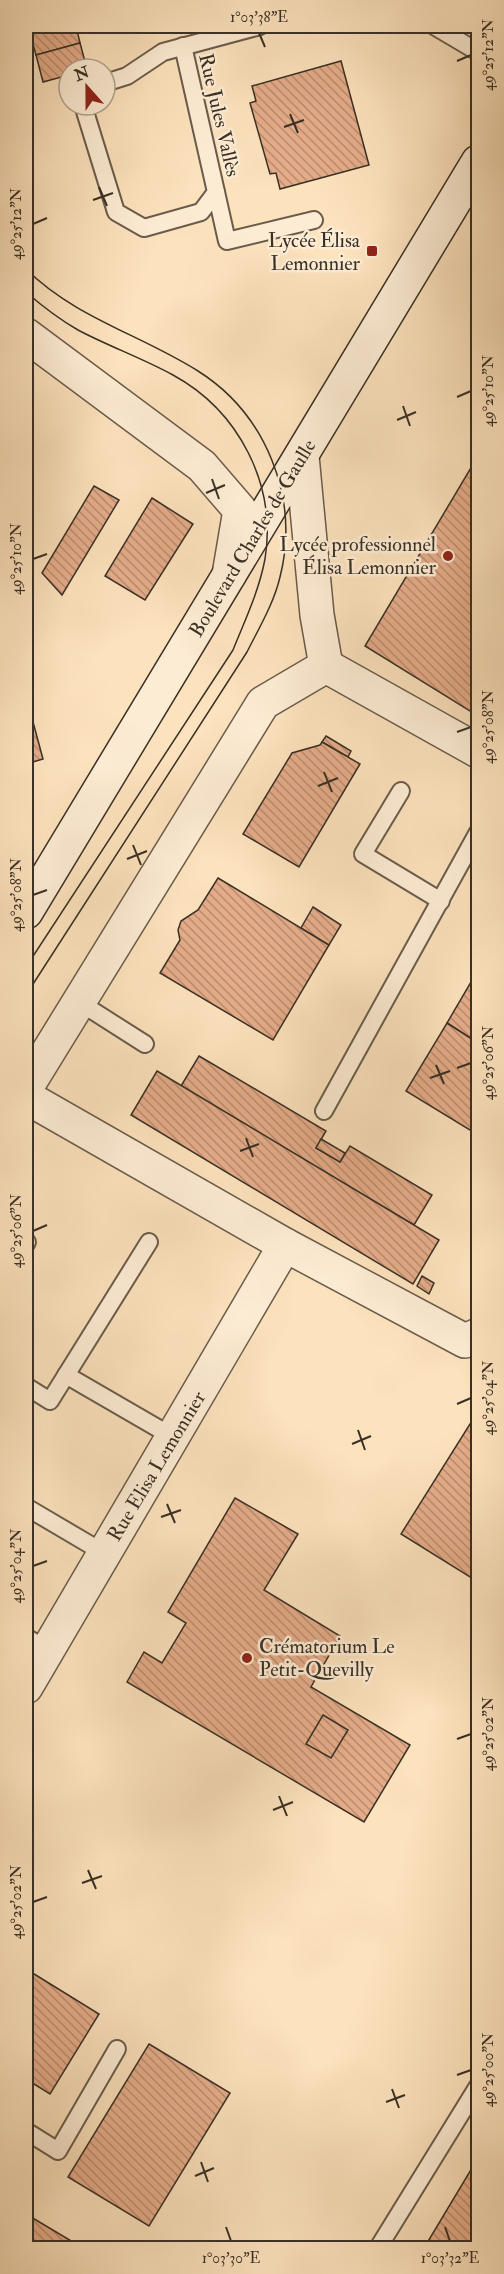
<svg xmlns="http://www.w3.org/2000/svg" width="504" height="2274" font-family="'IM FELL Double Pica',serif">
	<style>
		.building { fill: url(#building-back-hatch); stroke: #393025; stroke-width: 1.5 }
		.lines { fill: none; stroke-linecap: round; stroke-linejoin: round }
		.lane-casing { stroke: #6a5c4b; stroke-width: 20 }
		.street-casing { stroke: #6a5c4b; stroke-width: 36 }
		.secondary-casing { stroke: #393025; stroke-width: 36 }
		.lane { stroke: #fdecd4; stroke-width: 16 }
		.street { stroke: #fdecd4; stroke-width: 33 }
		.secondary { stroke: #fdecd4; stroke-width: 33 }
		.tram { stroke: #393025; stroke-width: 1.5 }
		.ticks { fill: none; stroke: #393025; stroke-width: 2 }
		.poi-dot { fill: #8f2418; stroke: #fdecd4; stroke-width: 2 }
		.labels { text-anchor: middle; stroke-width: 5; stroke-linejoin: round; paint-order: stroke }
		.street-label { font-size: 20px; fill: #393025; stroke: #fdecd4 }
		.poi-label { font-size: 20px; fill: #393025; stroke: #fdecd4; text-anchor: end }
		.neatline { fill: none; stroke: #393025; stroke-width: 2 }
		.ticks-label { font-size: 15px; text-anchor: middle; fill: #393025 }
	</style>
	<defs>
		<pattern id="building-back-hatch" width="6" height="6" patternUnits="userSpaceOnUse" patternTransform="scale(1.5)"><rect width="6" height="6" fill="#e5ac89"/><path d="M-1 5l2 2M0 0l6 6M5-1l2 2" fill="none" stroke="#bb8c70"/></pattern>
	</defs>
	<rect width="100%" height="100%" fill="#fce2bd"/>
	<filter id="stains"><feTurbulence type="fractalNoise" baseFrequency=".00333" numOctaves="4"/><feColorMatrix values="0 0 0 0 .2 0 0 0 0 .09 0 0 0 0 .02 0 0 0 .5 -.17"/></filter>
	<radialGradient id="worn" r=".72"><stop offset=".6" stop-color="#630" stop-opacity="0"/><stop offset="1" stop-color="#630" stop-opacity=".3"/></radialGradient>
	<g class="building">
		<path d="M28,26H77H76L80,43L36,55Z"/>
		<path d="M80,43L87,69H69V75L43,82L36,55Z"/>
		<path d="M341,61L369,165L280,189L276,173L270,174L250,103L256,101L252,86Z"/>
		<path d="M472,466L478,469V716L365,646Z"/>
		<path d="M94,486L119,500L62,595L42,573Z"/>
		<path d="M152,498L193,524L145,600L105,576Z"/>
		<path d="M26,696L43,759L26,764Z"/>
		<path d="M326,736L351,751L348,757L322,742Z"/>
		<path d="M322,742L360,764L299,867L243,834L292,753L320,745Z"/>
		<path d="M218,878L329,945L273,1040L160,973L180,940L178,930L181,921L198,910Z"/>
		<path d="M313,907L341,925L329,945L301,928Z"/>
		<path d="M478,970V1043L447,1023Z"/>
		<path d="M447,1023L478,1043V1135L406,1091Z"/>
		<path d="M199,1056L326,1131L316,1148L340,1162L350,1146L432,1195L414,1225L181,1086Z"/>
		<path d="M157,1071L439,1240L413,1284L131,1115Z"/>
		<path d="M321,1139L345,1153L340,1162L316,1148Z"/>
		<path d="M422,1276L434,1283L429,1294L417,1286Z"/>
		<path d="M475,1416L478,1418V1582L401,1534Z"/>
		<path d="M235,1498L298,1534L264,1590L340,1636L311,1687L410,1745L364,1822L127,1682L144,1652L162,1663L186,1623L168,1612Z"/>
		<path d="M323,1715L348,1730L331,1758L306,1744Z"/>
		<path d="M26,1969L99,2014L50,2094L26,2079Z"/>
		<path d="M149,2044L230,2093L149,2226L68,2177Z"/>
		<path d="M478,2158V2248H424Z"/>
		<path d="M26,2214L83,2248H26Z"/>
	</g>
	<g class="lines">
		<g class="lane-casing">
			<g id="lane">
				<path d="M434,26L478,52"/>
				<path d="M105,83L127,76L163,52L260,26"/>
				<path d="M83,105L116,212L144,228L201,212L216,192L183,46"/>
				<path d="M216,192L227,241L314,220"/>
				<path d="M401,791L363,854L441,901"/>
				<path d="M79,1002L145,1044"/>
				<path d="M324,1111L478,832"/>
				<path d="M26,1244L27,1242"/>
				<path d="M66,1375L173,1437"/>
				<path d="M26,1386L50,1401L149,1242"/>
				<path d="M26,1507L104,1553"/>
				<path d="M26,1637L47,1650"/>
				<path d="M26,2131L58,2151L117,2049"/>
				<path d="M378,2248L478,2086"/>
			</g>
		</g>
		<g class="street-casing">
			<g id="street">
				<path d="M26,335L202,466L240,510L229,575"/>
				<path d="M302,456L317,615L326,666"/>
				<path d="M326,666L478,751"/>
				<path d="M26,1088L263,703L326,666"/>
				<path d="M26,1097L285,1245L465,1341L478,1335"/>
				<path d="M26,1687L285,1245"/>
			</g>
		</g>
		<g class="secondary-casing">
			<path id="secondary" d="M26,912L478,162"/>
		</g>
		<use href="#lane" class="lane"/>
		<use href="#street" class="street"/>
		<use href="#secondary" class="secondary"/>
		<g class="tram">
			<path d="M26,269C74,317 141,335 198,371C266,414 300,498 280,577C274,603 259,628 247,652L26,995"/>
			<path d="M26,292C42,306 59,319 78,330C108,346 142,358 173,375C239,411 277,485 265,559C259,591 245,620 233,650L26,967"/>
		</g>
	</g>
	<path class="ticks" d="M259,33L265,47M457,61L471,55M290,114L298,133M284,127L304,120M99,187L107,206M93,200L113,193M33,224L47,218M457,397L471,391M403,406L410,426M397,420L416,412M212,479L219,499M206,493L225,485M33,559L47,554M457,732L471,727M324,772L332,792M318,786L338,778M133,845L141,865M127,859L147,851M33,895L47,890M436,1065L444,1084M457,1068L471,1063M430,1078L450,1071M246,1138L253,1157M240,1151L259,1144M33,1231L47,1225M457,1404L471,1398M358,1430L365,1450M352,1444L371,1436M167,1504L175,1523M161,1517L181,1510M33,1566L47,1561M457,1739L471,1734M279,1796L287,1816M273,1810L293,1802M88,1870L96,1889M82,1883L102,1876M33,1902L47,1897M457,2075L471,2070M392,2089L399,2108M386,2102L405,2095M201,2162L208,2182M195,2176L214,2168M226,2227L231,2241M445,2227L450,2241"/>
	<g class="poi-dot">
		<rect x="366" y="245" width="12" height="12" rx="3"/>
		<circle cx="448" cy="556" r="6"/>
		<circle cx="247" cy="1658" r="6"/>
	</g>
	<g class="labels">
		<g class="street-label">
			<text transform="translate(220 115) rotate(77)" y="7">Rue Jules Vallès</text>
			<text transform="translate(252 538) rotate(-59)" y="7">Boulevard Charles de Gaulle</text>
			<text transform="translate(156 1466) rotate(-59)" y="7">Rue Elisa Lemonnier</text>
		</g>
		<g class="poi-label">
			<text x="360" y="247">Lycée Élisa<tspan x="360" dy="23">Lemonnier</tspan></text>
			<text x="436" y="551">Lycée professionnel<tspan x="436" dy="23">Élisa Lemonnier</tspan></text>
			<text x="259" y="1653" text-anchor="start">Crématorium Le<tspan x="259" dy="23">Petit-Quevilly</tspan></text>
		</g>
	</g>
	<rect width="504" height="2274" fill="none" stroke="#fce2bd" stroke-width="66"/>
	<g transform="translate(87 87) rotate(339)"><circle r="28" fill="#fdecd4" stroke="#afa18e" stroke-width="1.5"/>
	<path d="M0-4.5L10 22L0 15L-10 22Z" fill="#8f2418"/>
	<text y="-9" font-size="16" font-weight="bold" text-anchor="middle" fill="#393025">N</text>
	</g>
	<rect x="33" y="33" width="438" height="2208" class="neatline"/>
	<g class="ticks-label">
		<text x="259" y="22">1°03'38"E</text>
		<text transform="translate(488 55) rotate(-90)" y="5">49°25'12"N</text>
		<text transform="translate(16 224) rotate(-90)" y="5">49°25'12"N</text>
		<text transform="translate(488 391) rotate(-90)" y="5">49°25'10"N</text>
		<text transform="translate(16 559) rotate(-90)" y="5">49°25'10"N</text>
		<text transform="translate(488 727) rotate(-90)" y="5">49°25'08"N</text>
		<text transform="translate(16 895) rotate(-90)" y="5">49°25'08"N</text>
		<text transform="translate(488 1063) rotate(-90)" y="5">49°25'06"N</text>
		<text transform="translate(16 1231) rotate(-90)" y="5">49°25'06"N</text>
		<text transform="translate(488 1398) rotate(-90)" y="5">49°25'04"N</text>
		<text transform="translate(16 1566) rotate(-90)" y="5">49°25'04"N</text>
		<text transform="translate(488 1734) rotate(-90)" y="5">49°25'02"N</text>
		<text transform="translate(16 1902) rotate(-90)" y="5">49°25'02"N</text>
		<text transform="translate(488 2070) rotate(-90)" y="5">49°25'00"N</text>
		<text x="231" y="2263">1°03'30"E</text>
		<text x="450" y="2263">1°03'32"E</text>
	</g>
	<rect width="100%" height="100%" filter="url(#stains)"/>
	<rect width="100%" height="100%" fill="url(#worn)"/>
</svg>
